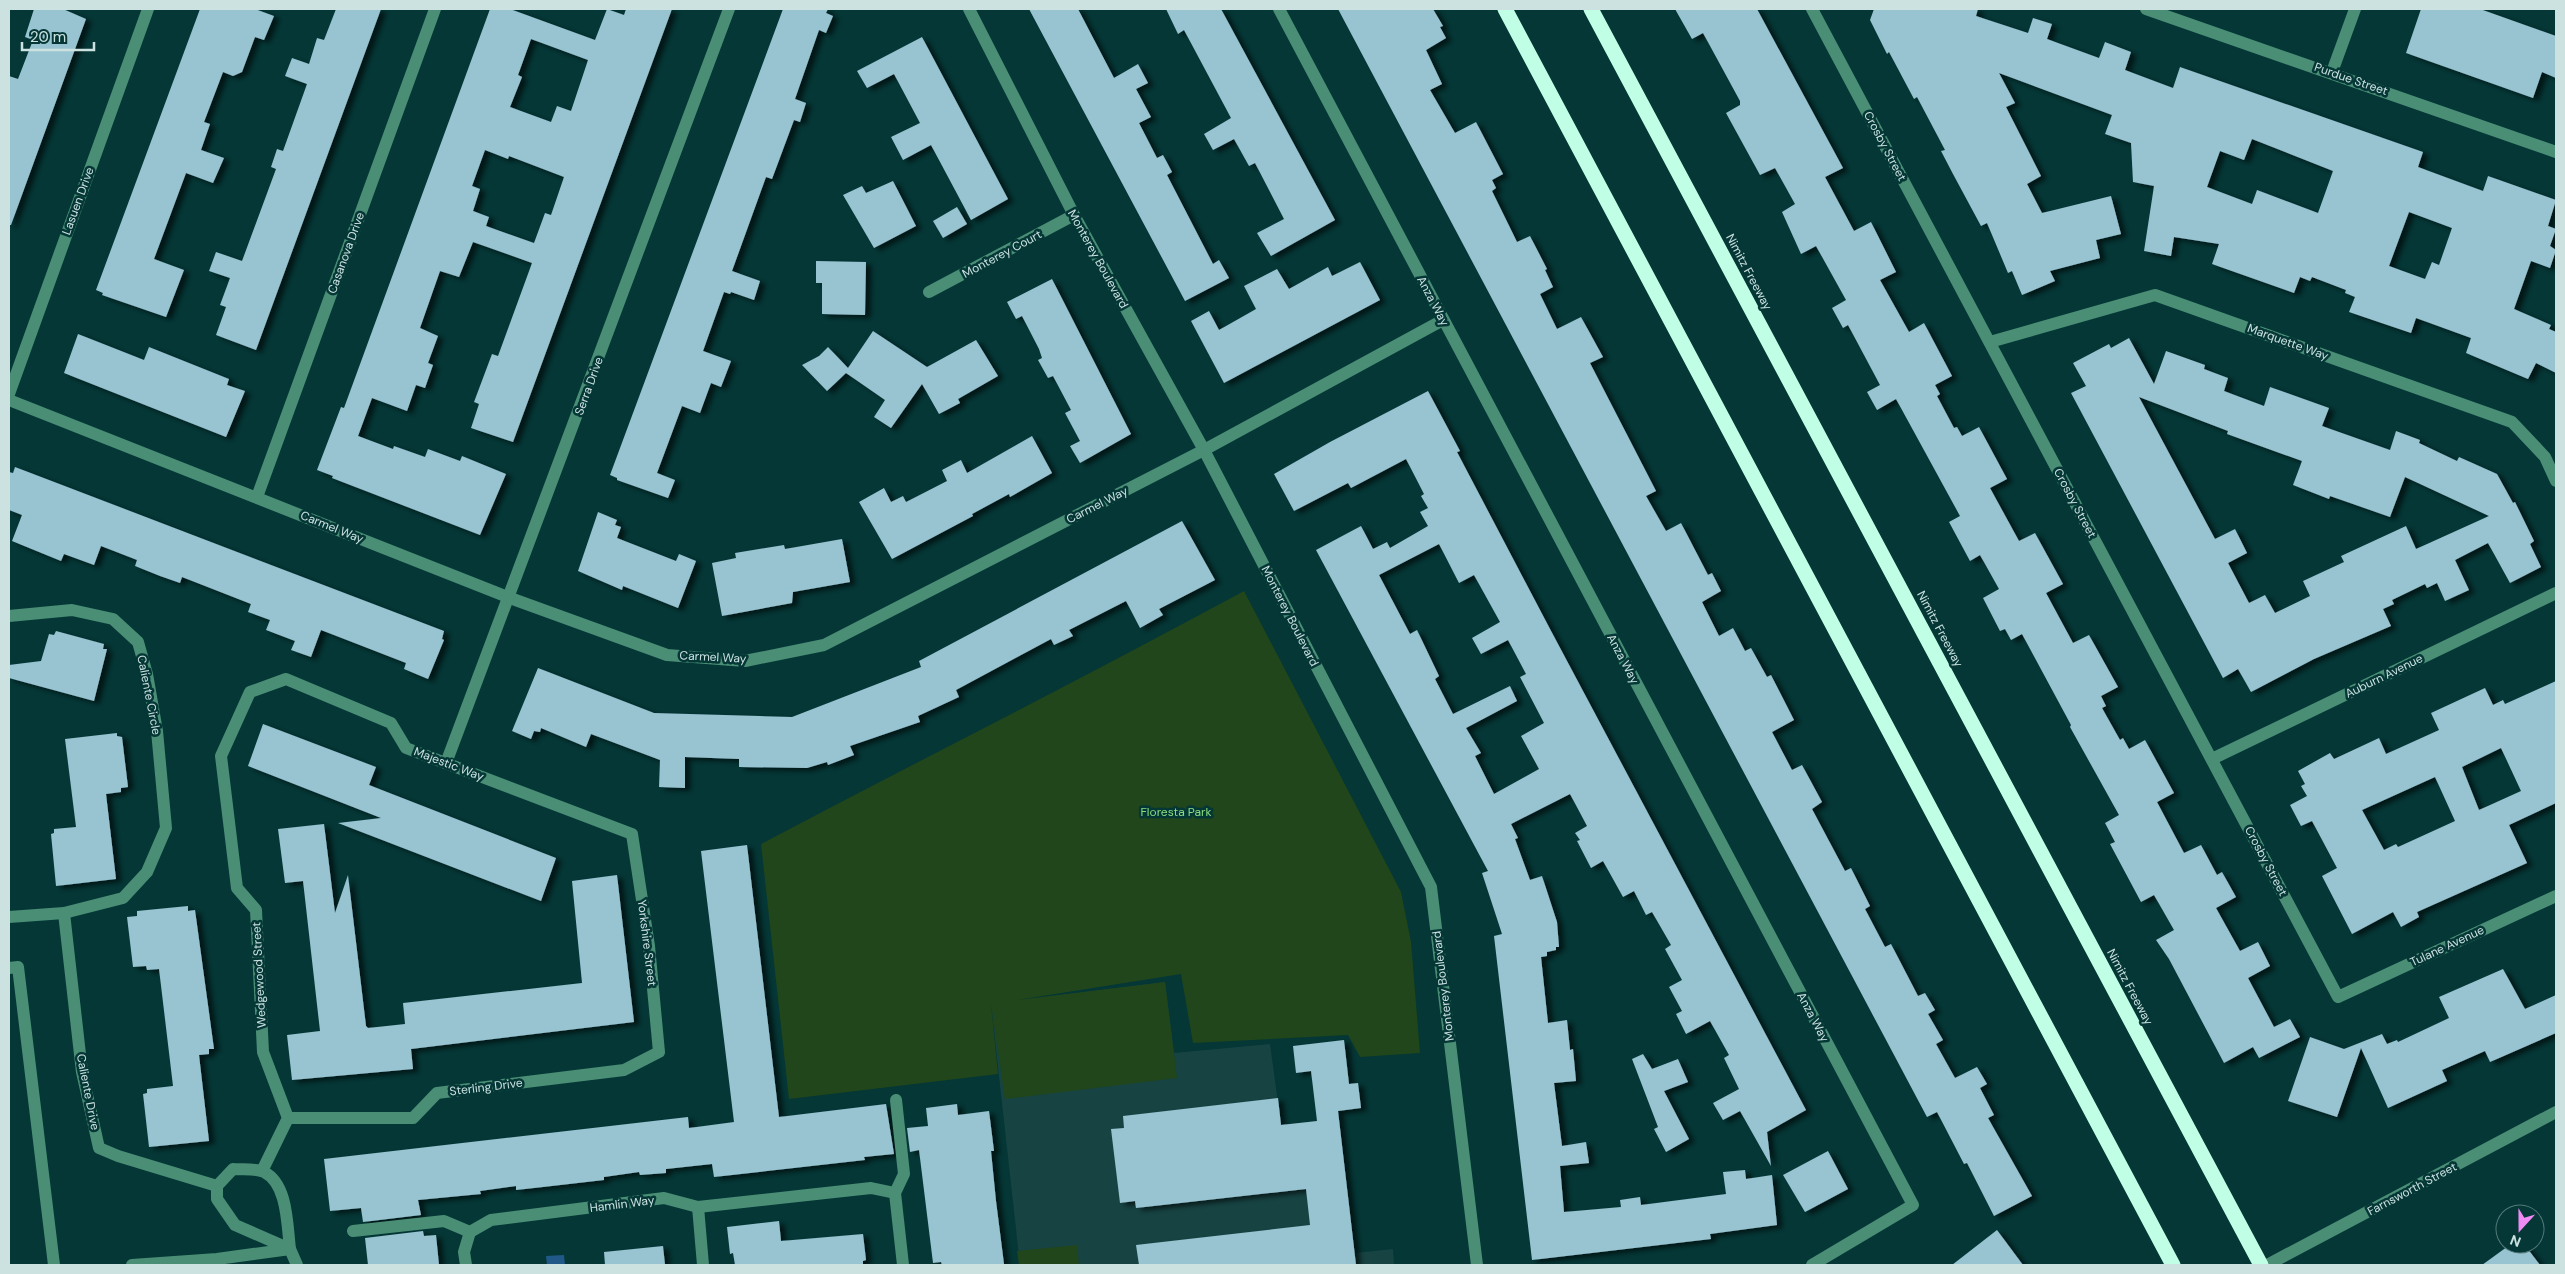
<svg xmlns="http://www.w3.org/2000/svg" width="2565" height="1274" font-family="'DM Sans',sans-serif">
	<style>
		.built { fill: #174343 }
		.green { fill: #21461b }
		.water { fill: #205987 }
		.building { fill: #98c3d1; fill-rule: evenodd; filter: url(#shadow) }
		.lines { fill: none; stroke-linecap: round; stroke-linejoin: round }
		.minor { stroke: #4a8e75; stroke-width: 12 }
		.highway { stroke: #c0ffe5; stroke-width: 15 }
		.labels { text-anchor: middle; stroke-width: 5; stroke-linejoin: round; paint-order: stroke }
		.street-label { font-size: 12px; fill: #cbe2e1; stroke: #043736 }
		.park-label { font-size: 12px; fill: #8bdc7f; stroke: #043736 }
	</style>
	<defs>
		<filter id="shadow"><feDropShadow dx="5.5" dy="3" stdDeviation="2.5" flood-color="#0009"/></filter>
	</defs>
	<rect width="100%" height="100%" fill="#043736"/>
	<path class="built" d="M1165,982L1174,1053L1270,1044L1281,1125L1339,1119L1355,1253L1393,1249L1394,1265H1020L991,1004Z"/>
	<g class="green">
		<path d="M1244,591L1401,892L1411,942L1420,1053L1360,1057L1348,1035L1193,1043L1181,974L1017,1000L1165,982L1177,1078L1005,1099L991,1004L998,1074L789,1099L761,844C922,759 1084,678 1244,591Z"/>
		<path d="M1077,1245L1079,1265H1019L1017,1251Z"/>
	</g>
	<path class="water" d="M564,1255L565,1265H547L546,1256Z"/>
	<g class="building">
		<path d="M34,9H63L86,19L11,225H9V76L18,79L33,40L25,37Z"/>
		<path d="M200,9H255L274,16L264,40L255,37L242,72L233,76L223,72L204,122L210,124L201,150L224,158L213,183L186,173L154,259L184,270L166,317L102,295L103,293L96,290Z"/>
		<path d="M336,9H381L256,350L216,335L226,307L220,305L230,278L209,271L216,252L242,261L276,169L271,167L277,149L283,151L307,84L285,76L292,58L309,64L317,38L324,40Z"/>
		<path d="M490,9H510L595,40L607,9L624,15L626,9H672L513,442L471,428L479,404L474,402L492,354L498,356L532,263L473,242L459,277L440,271L420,328L438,336L428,363L433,365L425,388L416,385L407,411L372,398L358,436L393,449L394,446L425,457L428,449L460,461L462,456L506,474L480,535L332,478L333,476L317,470L341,407L344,408ZM531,39L588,60L571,111L557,106L551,122L510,107L522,77L518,75ZM485,150L508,159L509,156L564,177L551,215L545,213L534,243L486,226L489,217L473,211L480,189L472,186Z"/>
		<path d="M783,9H828L826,13L833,16L826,33L819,30L795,99L806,103L800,122L794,120L772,179L766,177L732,271L760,281L754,300L731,292L730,294L724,292L703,351L731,361L721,387L711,383L700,413L682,406L657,473L675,480L668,498L617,480V478L610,475Z"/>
		<path d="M1029,9H1078L1114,78L1138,64L1148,83L1136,89L1151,117L1139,123L1157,158L1163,155L1172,172L1167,175L1213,264L1219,260L1229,278L1185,301Z"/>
		<path d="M1166,9H1221L1335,220L1271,256L1257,233L1284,219L1255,163L1249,166L1234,139L1213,150L1204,134L1231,118L1184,30L1178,34Z"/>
		<path d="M1338,9H1433L1443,26L1440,27L1446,38L1426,50L1442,84L1430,90L1455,133L1476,122L1503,174L1492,180L1496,188L1492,191L1517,242L1530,236L1547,269L1545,270L1553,287L1540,294L1557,329L1581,317L1603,357L1590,363L1656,491L1646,496L1666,531L1681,523L1708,575L1712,573L1721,591L1702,602L1719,636L1733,628L1745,651L1751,648L1767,677L1771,675L1794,720L1772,732L1792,770L1802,765L1822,802L1812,809L1845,871L1851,868L1870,906L1865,909L1885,947L1891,944L1918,996L1925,993L1935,1010L1928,1014L1943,1040L1936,1044L1955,1078L1977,1067L1987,1084L1980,1088L1994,1115L1988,1118L2032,1196L1994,1216L1967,1163L1964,1164L1937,1112L1927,1117Z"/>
		<path d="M1675,9H1757L1843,168L1825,177L1854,231L1871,222L1896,272L1880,280L1909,332L1924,323L1952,376L1935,385L1940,394L1937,396L1954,428L1957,427L1962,436L1979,427L2007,479L1990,488L2019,541L2035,533L2063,584L2046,593L2073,643L2089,635L2118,687L2101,696L2106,706L2102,708L2120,740L2123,738L2129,749L2145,740L2174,793L2157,802L2184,853L2201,845L2217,875L2222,872L2236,897L2216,908L2240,951L2258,942L2270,966L2248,978L2274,1027L2290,1019L2300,1037L2259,1058L2253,1047L2224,1063L2169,959L2156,940L2174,930L2154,895L2141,902L2110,844L2115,842L2105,823L2119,815L2070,727L2071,725L2022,634L2011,640L2005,629L2000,631L1983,598L1999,589L1980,555L1970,561L1949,522L1960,516L1896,399L1877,410L1867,392L1880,385L1848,325L1843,328L1832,308L1846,300L1816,246L1801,254L1782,212L1795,204L1775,168L1760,175L1726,113L1740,105V101L1703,33L1692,39Z"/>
		<path d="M1874,9H1978L1976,16L2028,33L2033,18L2052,24L2047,39L2099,58L2105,42L2131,52L2125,70L2173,88L2180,67L2423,152L2418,167L2483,191L2488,176L2556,200L2548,226L2556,229L2550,246L2556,250L2550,268L2531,261L2514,309L2551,325L2549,329L2556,332V373L2536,363L2528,379L2466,353L2471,338L2416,318L2411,333L2349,312L2355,297L2345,293L2346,290L2312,277L2310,281L2300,277L2294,293L2212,264L2219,244L2174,237L2171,256L2144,251L2154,186L2133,182L2131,143L2105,134L2112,115L1999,73L2015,103L2006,107L2041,176L2027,184L2042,213L2111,196L2121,234L2096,240L2100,258L2050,271L2055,281L2022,295L2012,271L2008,273L1987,223L1981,226L1953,174L1941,151L1945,150L1917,97L1914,99L1889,52L1887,54L1870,20ZM2252,139L2333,171L2318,213L2257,190L2252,204L2207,187L2220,151L2244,160ZM2409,212L2452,228L2439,265L2432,262L2425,279L2389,266Z"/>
		<path d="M2421,9H2480L2556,36V78L2542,72L2533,98L2406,53Z"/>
		<path d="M922,37L1008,199L971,220L931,145L903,160L891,137L920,123L894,74L867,88L857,71Z"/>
		<path d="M893,181L916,226L874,248L843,195L862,186L866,193Z"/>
		<path d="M957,207L967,224L943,238L933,221Z"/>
		<path d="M816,261L866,262L865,315L822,314V283H816Z"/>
		<path d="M1360,262L1380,300L1224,383L1191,321L1209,311L1219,330L1256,309L1244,286L1277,269L1289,289L1328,267L1332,276Z"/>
		<path d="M1052,279L1131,434L1080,463L1070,446L1080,441L1065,413L1071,410L1053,376L1048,378L1038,360L1042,358L1039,349L1022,316L1016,319L1007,302Z"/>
		<path d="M873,331L927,367L976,340L998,376L958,399L960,403L939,414L922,384L891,428L874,417L885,400L846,373L827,391L802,365L819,356L828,347L848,368Z"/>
		<path d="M78,334L144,360L149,347L229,379L227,385L245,391L226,437L64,373Z"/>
		<path d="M2129,338L2154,384L2166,351L2205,365L2204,369L2228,378L2224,391L2264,406L2270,387L2329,408L2322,426L2390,450L2396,431L2420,440L2419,443L2457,461L2459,457L2497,474L2513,503L2515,502L2534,541L2530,544L2541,567L2510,583L2488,543L2455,560L2469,590L2445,601L2437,583L2427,588L2425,584L2392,600L2394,604L2383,609L2391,626L2314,659L2251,692L2238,669L2223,678L2071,393L2086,386L2073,363L2109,344L2111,348ZM2139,397L2228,431L2227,434L2302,461L2293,485L2329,499L2330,496L2390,517L2405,477L2489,516L2416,549L2406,526L2341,556L2344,562L2303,581L2310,596L2275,613L2265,595L2249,603L2228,563L2247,553L2235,529L2215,539Z"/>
		<path d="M1428,391L1460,451L1457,452L1550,629L1806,1110L1767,1132L1771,1166L1740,1111L1723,1120L1713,1103L1739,1089L1724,1058L1729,1055L1710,1021L1686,1034L1676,1014L1682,1011L1669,987L1682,980L1665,949L1671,945L1652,912L1646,915L1634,891L1623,897L1603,861L1591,868L1577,841L1580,840L1575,833L1587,826L1570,794L1511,824L1518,838L1515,839L1530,880L1542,876L1557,922L1559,947H1556V950L1547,952V956L1541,957L1548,1023L1567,1020L1570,1050L1573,1049L1576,1081L1554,1083L1562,1146L1586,1142L1589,1163L1560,1166L1564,1212L1621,1207L1620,1200L1640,1197L1641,1205L1726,1194L1723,1172L1745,1170L1746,1179L1772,1175L1777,1225L1710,1234L1711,1239L1532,1260L1494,936L1502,934L1482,873L1488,871L1316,550L1361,526L1373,549L1387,542L1390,548L1428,526L1420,512L1428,508L1421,496L1424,494L1406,459L1351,488L1348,483L1294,511L1274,474L1330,442ZM1439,544L1459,583L1474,575L1500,622L1472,638L1481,654L1508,640L1526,674L1520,677L1544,723L1521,736L1539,769L1494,794L1475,756L1481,753L1466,728L1517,701L1510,686L1453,714L1435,679L1439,676L1417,630L1410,634L1379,575Z"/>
		<path d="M1032,436L1052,473L1010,497L1009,494L972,514L973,516L892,559L859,502L884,488L891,502L903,496L906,502L947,481L942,470L961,460L967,473Z"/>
		<path d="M15,467L444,631L442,639L444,640L428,679L404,669L406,663L321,630L311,657L291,650L295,641L266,630L270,620L248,612L251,604L182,577L180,583L160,576L135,566L137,560L101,546L94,565L64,554L61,561L12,541L22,515L9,510V472L13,473Z"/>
		<path d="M598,512L617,520L615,525L621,527L617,538L676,561L679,554L696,561L678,608L623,586L622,590L578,571Z"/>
		<path d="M1182,521L1215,580L1159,609L1163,615L1140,628L1126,601L1069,630L1073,636L1054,645L1051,639L956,690L959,697L918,716L920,722L850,746L854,755L828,765L827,762L807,768L739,767V759L685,757V788L659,787L660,760L591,734L586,747L541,728L540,732L534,731L531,739L512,731L538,668L654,713L792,717L921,667L919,661Z"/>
		<path d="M842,539L850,582L793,592L792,603L722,616L712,563L736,558L735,553L784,545L785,549Z"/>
		<path d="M56,631L104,644L103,649H107L94,701L9,678V665L41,661L49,634L54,635Z"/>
		<path d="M2556,681V803L2509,825L2527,863L2417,912L2419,917L2401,927L2393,912L2352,934L2322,876L2337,868L2312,821L2301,826L2290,805L2307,796L2301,786L2305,784L2298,771L2330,753L2334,759L2379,738L2386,754L2439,730L2431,713L2485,688L2493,705L2503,700L2505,704ZM2501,748L2521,791L2479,810L2462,767ZM2435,777L2455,821L2398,847L2396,844L2384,850L2362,810Z"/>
		<path d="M263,724L376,767L369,785L556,858L541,901L338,823L381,818L248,766Z"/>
		<path d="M117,733V736L122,737L128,787L121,788V792L106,794L116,879L56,886L51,834L54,833V829L76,827L65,739Z"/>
		<path d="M324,824L335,913L348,875L366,1026L368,1028L405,1024L403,1003L582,983L572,881L617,875L634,1022L411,1049L413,1069L292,1080L287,1035L320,1031L303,881L285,883L278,829Z"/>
		<path d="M747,845L779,1117L886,1104L894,1154L864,1157L865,1160L714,1177L712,1164L666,1169V1173L640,1175L639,1172L604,1177V1180L543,1187L516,1190V1186L480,1191L481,1194L418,1200L421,1215L363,1222L361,1208L330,1211L324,1159L688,1117L689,1128L734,1122L701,851Z"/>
		<path d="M188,906V911L195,910L214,1049H209V1054L199,1055L209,1141L149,1147L143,1094L147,1093V1089L173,1086L159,969L147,970L146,966L133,967L127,917L137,916V911Z"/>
		<path d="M2503,969L2525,1009L2556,995V1033L2490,1062L2485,1051L2442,1070L2447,1081L2388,1108L2361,1048L2337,1117L2288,1101L2310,1037L2344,1049L2382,1034L2387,1044L2397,1040L2398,1042L2449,1018L2439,997Z"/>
		<path d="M1344,1040L1349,1084L1358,1083L1361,1108L1338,1111L1356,1265H1139L1136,1245L1310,1225L1306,1189L1136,1208L1135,1201L1120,1203L1111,1129L1124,1128L1123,1116L1278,1098L1281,1125L1317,1121L1311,1071L1296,1073L1293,1046Z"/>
		<path d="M1643,1054L1652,1069L1678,1059L1688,1082L1664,1091L1689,1139L1666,1152L1654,1129L1658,1127L1632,1059Z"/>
		<path d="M957,1104L958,1115L989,1111L994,1151H991L996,1201L1004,1264L942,1265L941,1262L933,1263L919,1150L910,1152L907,1128L928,1126L926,1108Z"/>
		<path d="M1828,1151L1848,1189L1805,1212L1783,1175Z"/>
		<path d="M779,1221L781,1241L863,1234L866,1260L863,1261V1265H735L733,1253L730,1254L727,1227Z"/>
		<path d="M1997,1230L2023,1265H1952Z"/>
		<path d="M423,1231L424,1236L436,1235L439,1265H368L365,1238Z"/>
		<path d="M2511,1244H2524L2540,1265H2482Z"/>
		<path d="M663,1246L665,1265H605L604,1252Z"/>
	</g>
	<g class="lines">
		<g class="minor">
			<path d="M969,9L1074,215L1204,450L1431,887L1477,1265"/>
			<path d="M1279,9L1913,1205L1812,1265"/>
			<path d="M1812,9L2338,997L2556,896"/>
			<path d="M2146,9L2556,152"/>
			<path d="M2332,72L2355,9"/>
			<path d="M929,292L1074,215"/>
			<path d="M1990,342L2155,295L2512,422L2545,457L2556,481"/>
			<path d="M9,394L148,9"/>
			<path d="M9,400L510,598L667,655L745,661L824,645L1204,450L1443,320"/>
			<path d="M257,497L435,9"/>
			<path d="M9,616L72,610L113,619L138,642L147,674L157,731L166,828L147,872L123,898L64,913L9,917"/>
			<path d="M2212,759L2556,593"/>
			<path d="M446,763L729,9"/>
			<path d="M64,913L82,1072L99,1148L118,1156L217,1186"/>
			<path d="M9,968L18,967L54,1265"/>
			<path d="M896,1100L904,1174L895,1193L903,1265"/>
			<path d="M233,1169C242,1170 256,1168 264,1172C288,1184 287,1225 290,1249L235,1225L217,1199V1186Z"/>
			<path d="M262,1171L288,1118L263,1052L256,910L237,888L221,756L250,692L286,679L391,723L406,748L632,834L649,946L659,1052L624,1070L437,1093L413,1118H288"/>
			<path d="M698,1207L703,1265"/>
			<path d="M353,1231L444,1221L470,1232L491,1220L664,1198L698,1207L871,1188L895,1193"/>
			<path d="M132,1265L217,1259L290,1249L297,1265"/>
			<path d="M466,1265L464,1252L470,1232"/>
			<path d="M2267,1265L2556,1112"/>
		</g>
		<g class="highway">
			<path d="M1505,9L2173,1265"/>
			<path d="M1591,9L2261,1265"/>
		</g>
	</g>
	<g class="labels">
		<g class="street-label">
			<text transform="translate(2351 79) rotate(19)" y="4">Purdue Street</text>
			<text transform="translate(1885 146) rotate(62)" y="4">Crosby Street</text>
			<text transform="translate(78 201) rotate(-70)" y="4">Lasuen Drive</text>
			<text transform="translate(346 253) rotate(-70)" y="4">Casanova Drive</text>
			<text transform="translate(1002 254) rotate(-28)" y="4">Monterey Court</text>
			<text transform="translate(1098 259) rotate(61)" y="4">Monterey Boulevard</text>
			<text transform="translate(1749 272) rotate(62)" y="4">Nimitz Freeway</text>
			<text transform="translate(1433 301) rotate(62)" y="4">Anza Way</text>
			<text transform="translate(2288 342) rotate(20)" y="4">Marquette Way</text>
			<text transform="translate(589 386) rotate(-70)" y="4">Serra Drive</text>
			<text transform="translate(2075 503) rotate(62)" y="4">Crosby Street</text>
			<text transform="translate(1097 505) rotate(-27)" y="4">Carmel Way</text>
			<text transform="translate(332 527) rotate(22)" y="4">Carmel Way</text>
			<text transform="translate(1290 616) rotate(63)" y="4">Monterey Boulevard</text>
			<text transform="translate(1940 629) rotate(62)" y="4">Nimitz Freeway</text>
			<text transform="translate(713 657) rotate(3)" y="4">Carmel Way</text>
			<text transform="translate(1623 659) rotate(62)" y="4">Anza Way</text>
			<text transform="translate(2384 676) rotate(-26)" y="4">Auburn Avenue</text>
			<text transform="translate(149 695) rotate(79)" y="4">Caliente Circle</text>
			<text transform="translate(449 764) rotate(21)" y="4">Majestic Way</text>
			<text transform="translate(2266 861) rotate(62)" y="4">Crosby Street</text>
			<text transform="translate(647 943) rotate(83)" y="4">Yorkshire Street</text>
			<text transform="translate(2447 946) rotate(-25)" y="4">Tulane Avenue</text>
			<text transform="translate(259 975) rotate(-93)" y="4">Wedgewood Street</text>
			<text transform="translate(1443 986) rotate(-97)" y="4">Monterey Boulevard</text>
			<text transform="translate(2130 987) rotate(62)" y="4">Nimitz Freeway</text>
			<text transform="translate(1813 1017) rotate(62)" y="4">Anza Way</text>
			<text transform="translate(486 1087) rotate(-7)" y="4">Sterling Drive</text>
			<text transform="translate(88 1092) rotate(79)" y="4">Caliente Drive</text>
			<text transform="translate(2412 1189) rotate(-28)" y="4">Farnsworth Street</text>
			<text transform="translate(622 1204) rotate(-7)" y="4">Hamlin Way</text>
		</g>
		<g class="park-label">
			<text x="1176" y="816">Floresta Park</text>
		</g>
	</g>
	<rect width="2565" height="1274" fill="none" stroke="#cbe2e1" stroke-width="20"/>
	<g transform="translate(2520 1229) rotate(201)"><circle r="24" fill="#043736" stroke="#547b7a"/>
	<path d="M0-4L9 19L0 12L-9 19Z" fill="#f08bf6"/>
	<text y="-8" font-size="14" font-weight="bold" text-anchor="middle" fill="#cbe2e1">N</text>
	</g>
	<path d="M22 42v8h72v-8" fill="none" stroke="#cbe2e1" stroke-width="2.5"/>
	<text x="30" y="42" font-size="15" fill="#cbe2e1" stroke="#043736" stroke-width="4" paint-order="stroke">20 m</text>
</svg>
